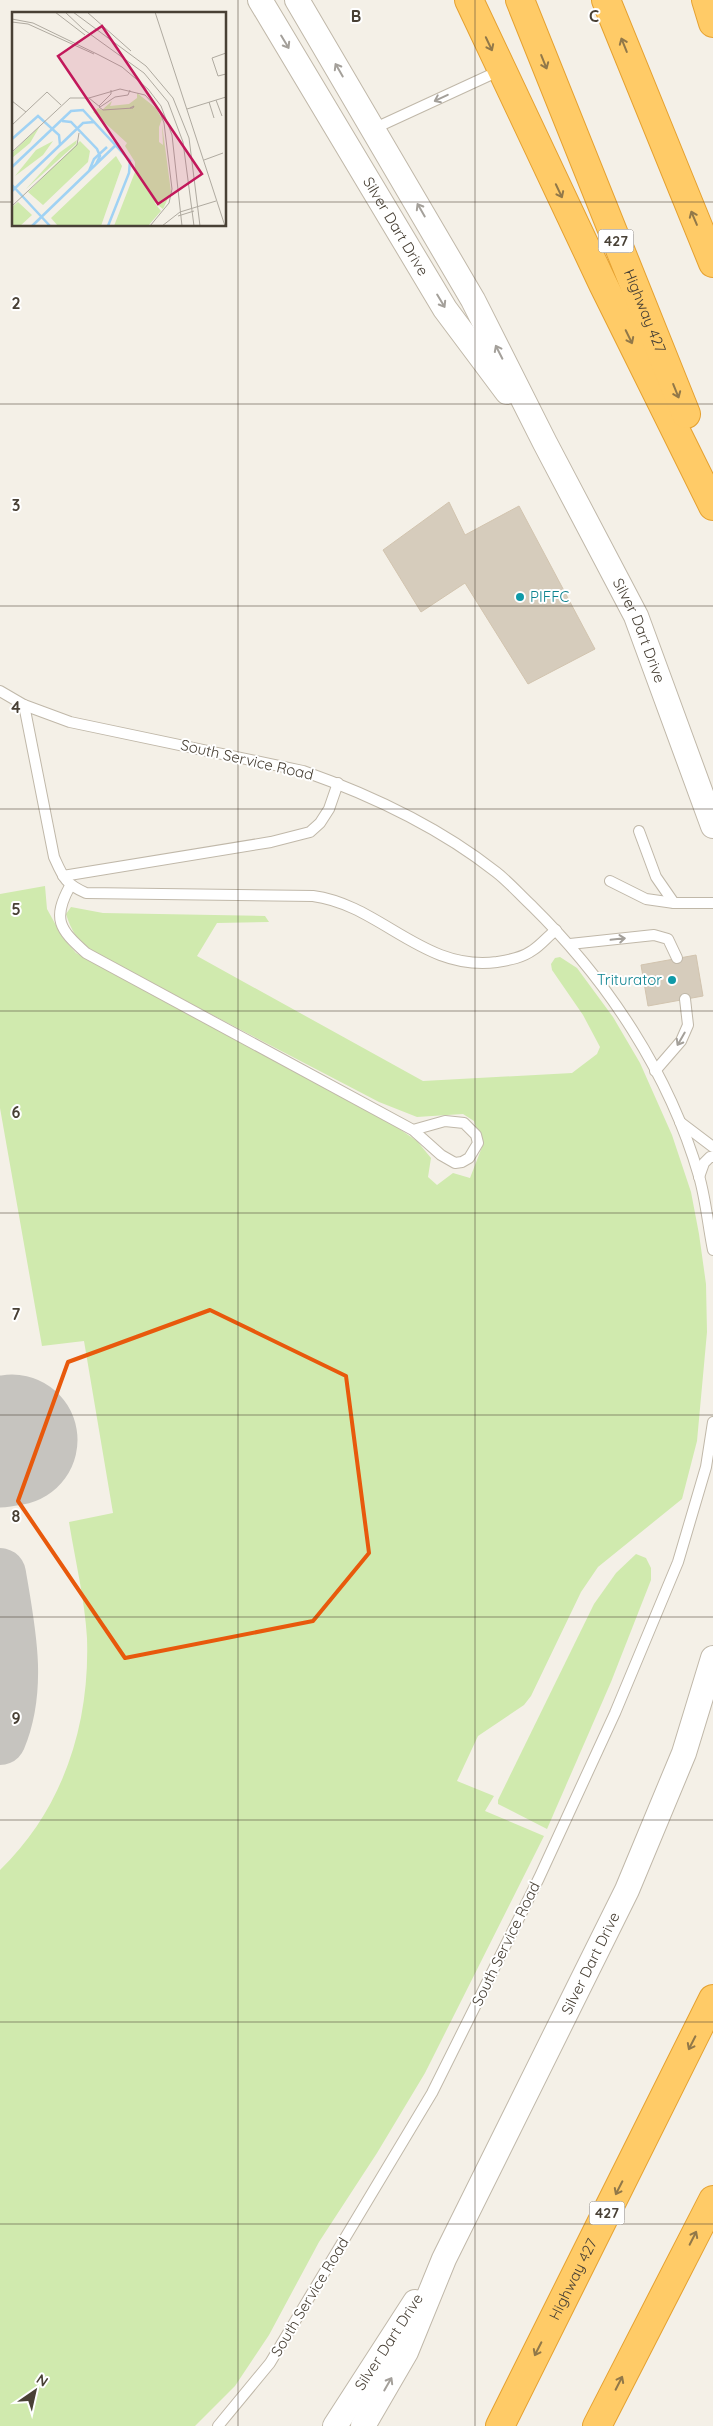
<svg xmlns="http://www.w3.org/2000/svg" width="713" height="2426" font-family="Quicksand,sans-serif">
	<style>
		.green { fill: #d0eaae }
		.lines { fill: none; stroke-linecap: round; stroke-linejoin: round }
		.taxiway { stroke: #c6c4bf; stroke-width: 52 }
		.runway { stroke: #c6c4bf; stroke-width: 131 }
		.building { fill: #d6ccbc; stroke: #d2c4af }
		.service-casing { stroke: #c0b8a9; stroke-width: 12 }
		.tertiary-casing { stroke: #c0b8a9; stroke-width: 26 }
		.motorway-casing { stroke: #e5a130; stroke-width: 30 }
		.service { stroke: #fff; stroke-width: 10 }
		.tertiary { stroke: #fff; stroke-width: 24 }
		.motorway { stroke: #ffcb67; stroke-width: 28 }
		.oneway { stroke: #a4a09a }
		.oneway2 { stroke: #917849 }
		.marked { fill: none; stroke: #e8590c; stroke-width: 4; stroke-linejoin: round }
		.grid { fill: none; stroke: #484035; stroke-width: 1; stroke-opacity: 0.55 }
		.culture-dot { fill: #0f9aa8; stroke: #fff; stroke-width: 2 }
		.labels { text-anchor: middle; stroke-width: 4; stroke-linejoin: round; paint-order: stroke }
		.shield { fill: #fff; stroke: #7f7972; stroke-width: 1 }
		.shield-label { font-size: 14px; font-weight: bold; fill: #484035 }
		.street-label { font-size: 15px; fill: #484035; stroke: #fff }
		.culture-label { font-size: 15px; fill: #0d838f; stroke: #fff; text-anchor: start }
		.inset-river { fill: none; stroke: #a0d2f4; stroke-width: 2.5 }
		.inset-road { fill: none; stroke: #afaaa0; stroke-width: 1 }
		.view { fill: #c2185b; fill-opacity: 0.15; stroke: #c2185b; stroke-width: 2.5 }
		.inset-edge { fill: none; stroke: #484035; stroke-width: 2.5 }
		.grid-label { font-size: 16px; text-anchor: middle; font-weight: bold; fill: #484035; stroke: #fff; stroke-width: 4; stroke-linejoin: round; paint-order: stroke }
	</style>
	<rect width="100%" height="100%" fill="#f4f0e7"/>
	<g class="green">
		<path d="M45,886L47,909L63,938L76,953L198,1017L398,1128L417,1141L431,1158L428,1177L437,1185L453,1173L470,1178L482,1147L474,1121L463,1114L417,1117L379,1102L90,951C77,940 71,930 66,914L71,907L103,913L265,916L269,922L217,923L197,956L423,1081L572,1073L597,1054L600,1047L583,1015L552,970L551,964L555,958L560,957L577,968L613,1017L640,1063L672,1135L691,1192L699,1234L706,1284L707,1332L697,1441L682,1499L598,1567L581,1592L531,1696L524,1705L478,1736L457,1781L494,1796L485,1811L544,1836L425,2073L377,2153L319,2242L269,2335L235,2386L195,2426H0V1870C63,1809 90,1725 87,1638C85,1600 75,1560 69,1522L113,1513L84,1341L42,1346L0,1108V894Z"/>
		<path d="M636,1554L646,1558L651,1568V1580L611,1682L547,1829L498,1804V1800L594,1604L616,1573Z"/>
	</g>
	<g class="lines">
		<path class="taxiway" d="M0,1574C9,1628 22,1686 0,1739"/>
		<path class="runway" d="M0,1442L12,1440"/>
	</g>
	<g class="building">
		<path d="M449,502L465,535L519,506L595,649L528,684L465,583L421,612L383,550Z"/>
		<path d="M696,955L703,996L648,1006L641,965Z"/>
	</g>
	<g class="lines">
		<g class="service-casing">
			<g id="service">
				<path d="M373,129L501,70"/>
				<path d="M0,691L24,705L70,722L303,771C371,795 439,827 496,872C509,882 520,895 532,906C608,981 669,1073 699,1176C706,1200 708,1226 713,1250"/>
				<path d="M24,705L54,857C63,877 65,884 86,893L313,896C381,905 423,972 497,962C509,960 522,958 533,950C541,945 548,936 556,930"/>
				<path d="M639,831L656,877L674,903"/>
				<path d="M63,876L271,842L310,832L320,823L329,809L338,783"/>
				<path d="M610,881L646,899L674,903H713"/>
				<path d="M70,886C52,919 59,929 86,953L413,1130L441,1155L455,1163L462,1162L469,1158L478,1143L476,1135L464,1123L445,1121L413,1130"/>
				<path d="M570,944L654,935L668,939L677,958"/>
				<path d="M655,1071L681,1041L688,1025L685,999"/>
				<path d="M680,1122L713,1147"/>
				<path d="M699,1177L704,1163L710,1157H713"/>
				<path d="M218,2426L270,2363L432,2093L539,1878L615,1713L678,1562L706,1467L713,1422"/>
			</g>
		</g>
		<g class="tertiary-casing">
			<g id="tertiary">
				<path id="s1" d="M260,0L445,309L507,392"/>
				<path id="s2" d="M297,0L473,300L545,443L636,616L713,826"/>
				<path d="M335,2426L415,2302"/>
				<path id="s3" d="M363,2426L406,2352L444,2259L627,1890L684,1753L713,1658"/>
			</g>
		</g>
		<g class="motorway-casing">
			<g id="motorway">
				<path d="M469,0L603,284L713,506"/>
				<path id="s4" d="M520,0L686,414"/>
				<path d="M606,0L713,263"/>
				<path d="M706,0L713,23"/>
				<path id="s5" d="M500,2426L713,1999"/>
				<path d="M597,2426L713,2200"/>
			</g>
		</g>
		<use href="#service" class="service"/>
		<use href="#tertiary" class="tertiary"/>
		<use href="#motorway" class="motorway"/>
	</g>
	<defs><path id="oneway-shaft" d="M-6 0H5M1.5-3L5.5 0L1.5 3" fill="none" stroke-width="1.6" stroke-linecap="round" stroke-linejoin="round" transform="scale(1.25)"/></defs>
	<g class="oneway">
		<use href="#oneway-shaft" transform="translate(285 42) rotate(59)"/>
		<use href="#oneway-shaft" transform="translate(339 70) rotate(-120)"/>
		<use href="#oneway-shaft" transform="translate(441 98) rotate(155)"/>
		<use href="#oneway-shaft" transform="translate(421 210) rotate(-120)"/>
		<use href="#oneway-shaft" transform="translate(441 301) rotate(59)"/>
		<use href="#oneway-shaft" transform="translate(499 352) rotate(-117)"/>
		<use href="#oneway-shaft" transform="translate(618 939) rotate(-6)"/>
		<use href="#oneway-shaft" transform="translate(681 1039) rotate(120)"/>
		<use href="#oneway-shaft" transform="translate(388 2384) rotate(-60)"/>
	</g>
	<g class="oneway2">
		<use href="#oneway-shaft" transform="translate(489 44) rotate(65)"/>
		<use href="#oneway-shaft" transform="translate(624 45) rotate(-112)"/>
		<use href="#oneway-shaft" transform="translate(544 62) rotate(68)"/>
		<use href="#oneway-shaft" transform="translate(559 191) rotate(65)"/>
		<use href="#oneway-shaft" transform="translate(694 218) rotate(-113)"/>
		<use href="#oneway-shaft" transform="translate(629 337) rotate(64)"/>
		<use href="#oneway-shaft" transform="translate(676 391) rotate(68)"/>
		<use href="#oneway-shaft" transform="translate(692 2043) rotate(117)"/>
		<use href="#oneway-shaft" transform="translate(619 2188) rotate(117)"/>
		<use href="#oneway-shaft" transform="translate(693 2238) rotate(-63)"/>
		<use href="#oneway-shaft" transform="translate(538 2349) rotate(117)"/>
		<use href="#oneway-shaft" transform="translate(619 2383) rotate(-63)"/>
	</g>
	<path class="marked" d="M210,1310L346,1376L369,1553L313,1621L125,1658L18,1501L68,1362Z"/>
	<path class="grid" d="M238,0V2426M475,0V2426M0,202H14M225,202H713M0,404H713M0,606H713M0,809H713M0,1011H713M0,1213H713M0,1415H713M0,1617H713M0,1820H713M0,2022H713M0,2224H713"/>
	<g class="culture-dot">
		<circle cx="520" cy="597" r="5"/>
		<circle cx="672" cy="980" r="5"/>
	</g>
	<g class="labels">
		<g class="shield">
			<rect x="598.5" y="229.5" width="35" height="23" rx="4"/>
			<rect x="589.5" y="2201.5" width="35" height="23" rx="4"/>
		</g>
		<g class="shield-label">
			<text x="616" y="246">427</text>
			<text x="607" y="2218">427</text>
		</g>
		<g class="street-label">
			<text dy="5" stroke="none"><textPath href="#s1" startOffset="264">Silver Dart Drive</textPath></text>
			<text dy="5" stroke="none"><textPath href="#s4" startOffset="335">Highway 427</textPath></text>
			<text dy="5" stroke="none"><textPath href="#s2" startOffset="718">Silver Dart Drive</textPath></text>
			<text transform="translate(247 760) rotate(13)" y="5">South Service Road</text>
			<text transform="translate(506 1944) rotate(-64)" y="5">South Service Road</text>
			<text dy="5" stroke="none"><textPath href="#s3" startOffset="516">Silver Dart Drive</textPath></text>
			<text dy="5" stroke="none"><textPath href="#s5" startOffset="164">Highway 427</textPath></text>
			<text transform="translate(310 2297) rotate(-59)" y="5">South Service Road</text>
			<text transform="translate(389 2342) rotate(-57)" y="5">Silver Dart Drive</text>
		</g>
		<g class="culture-label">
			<text x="530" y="602">PIFFC</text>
			<text x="662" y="985" text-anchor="end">Triturator</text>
		</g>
	</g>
	<g transform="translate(12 12)">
		<rect width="214" height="214" fill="#f4f0e7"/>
		<path d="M125,81L144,96L150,107L147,115V130L151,133L150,112L159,180L151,197L142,190L149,199L136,214H102L123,160V150L113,134L115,131L81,100L86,96L90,98L100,89L98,94L117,92L125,86ZM28,114L18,131L0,146V141ZM65,128L64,132L14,177L47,141ZM41,129L31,143L3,164L24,138ZM68,129L78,139L76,150L31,193L16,180ZM104,144L110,154L89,214H46L39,206ZM6,190L20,203L8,214H0V195Z" fill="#d0eaae"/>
		<path class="inset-river" d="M50,109L59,110L85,137L88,144L84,152M0,127L26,104L47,123L48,133M0,155L59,99L71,98L118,149L117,161L96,214M77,159L82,147L95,135M0,173L38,214M0,179L71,111L82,110M20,214L106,131"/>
		<path class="inset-road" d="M43,0L73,23M53,0L71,17L132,61L156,90L171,130L182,214M61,0L134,54L161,86L177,126L188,214M75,0L119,39M143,0L213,214M0,7L21,11L87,43L110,55L136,77L149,94L160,123L170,214M0,10L16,12L82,42M214,41L200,46L206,64L214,62M77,86L88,95L103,85L116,83L118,78M204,88L210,104M0,89L14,100M197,90L202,106M87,94L99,82V78M87,95L91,98L121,96L122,94L118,96M175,97L214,85M0,113L35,80L49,93M0,140L58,86H77L108,77L133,83L147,98L152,111L160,177L157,191L138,214M192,148L211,141M0,194L65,133L67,121M166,204L182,199M150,214L168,200L204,189"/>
		<path class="view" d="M90,14L190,162L146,192L46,44Z"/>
		<rect width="214" height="214" class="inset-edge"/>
	</g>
	<g class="grid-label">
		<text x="356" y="22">B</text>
		<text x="594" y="22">C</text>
		<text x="16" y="309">2</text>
		<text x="16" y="511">3</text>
		<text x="16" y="713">4</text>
		<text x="16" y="915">5</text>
		<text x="16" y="1118">6</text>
		<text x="16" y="1320">7</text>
		<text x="16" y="1522">8</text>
		<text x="16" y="1724">9</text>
	</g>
	<g transform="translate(35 2391) rotate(34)" stroke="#ffffff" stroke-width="4" paint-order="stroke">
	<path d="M0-4L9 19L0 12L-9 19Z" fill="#484035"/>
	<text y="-8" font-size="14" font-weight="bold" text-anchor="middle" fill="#484035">N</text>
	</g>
</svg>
